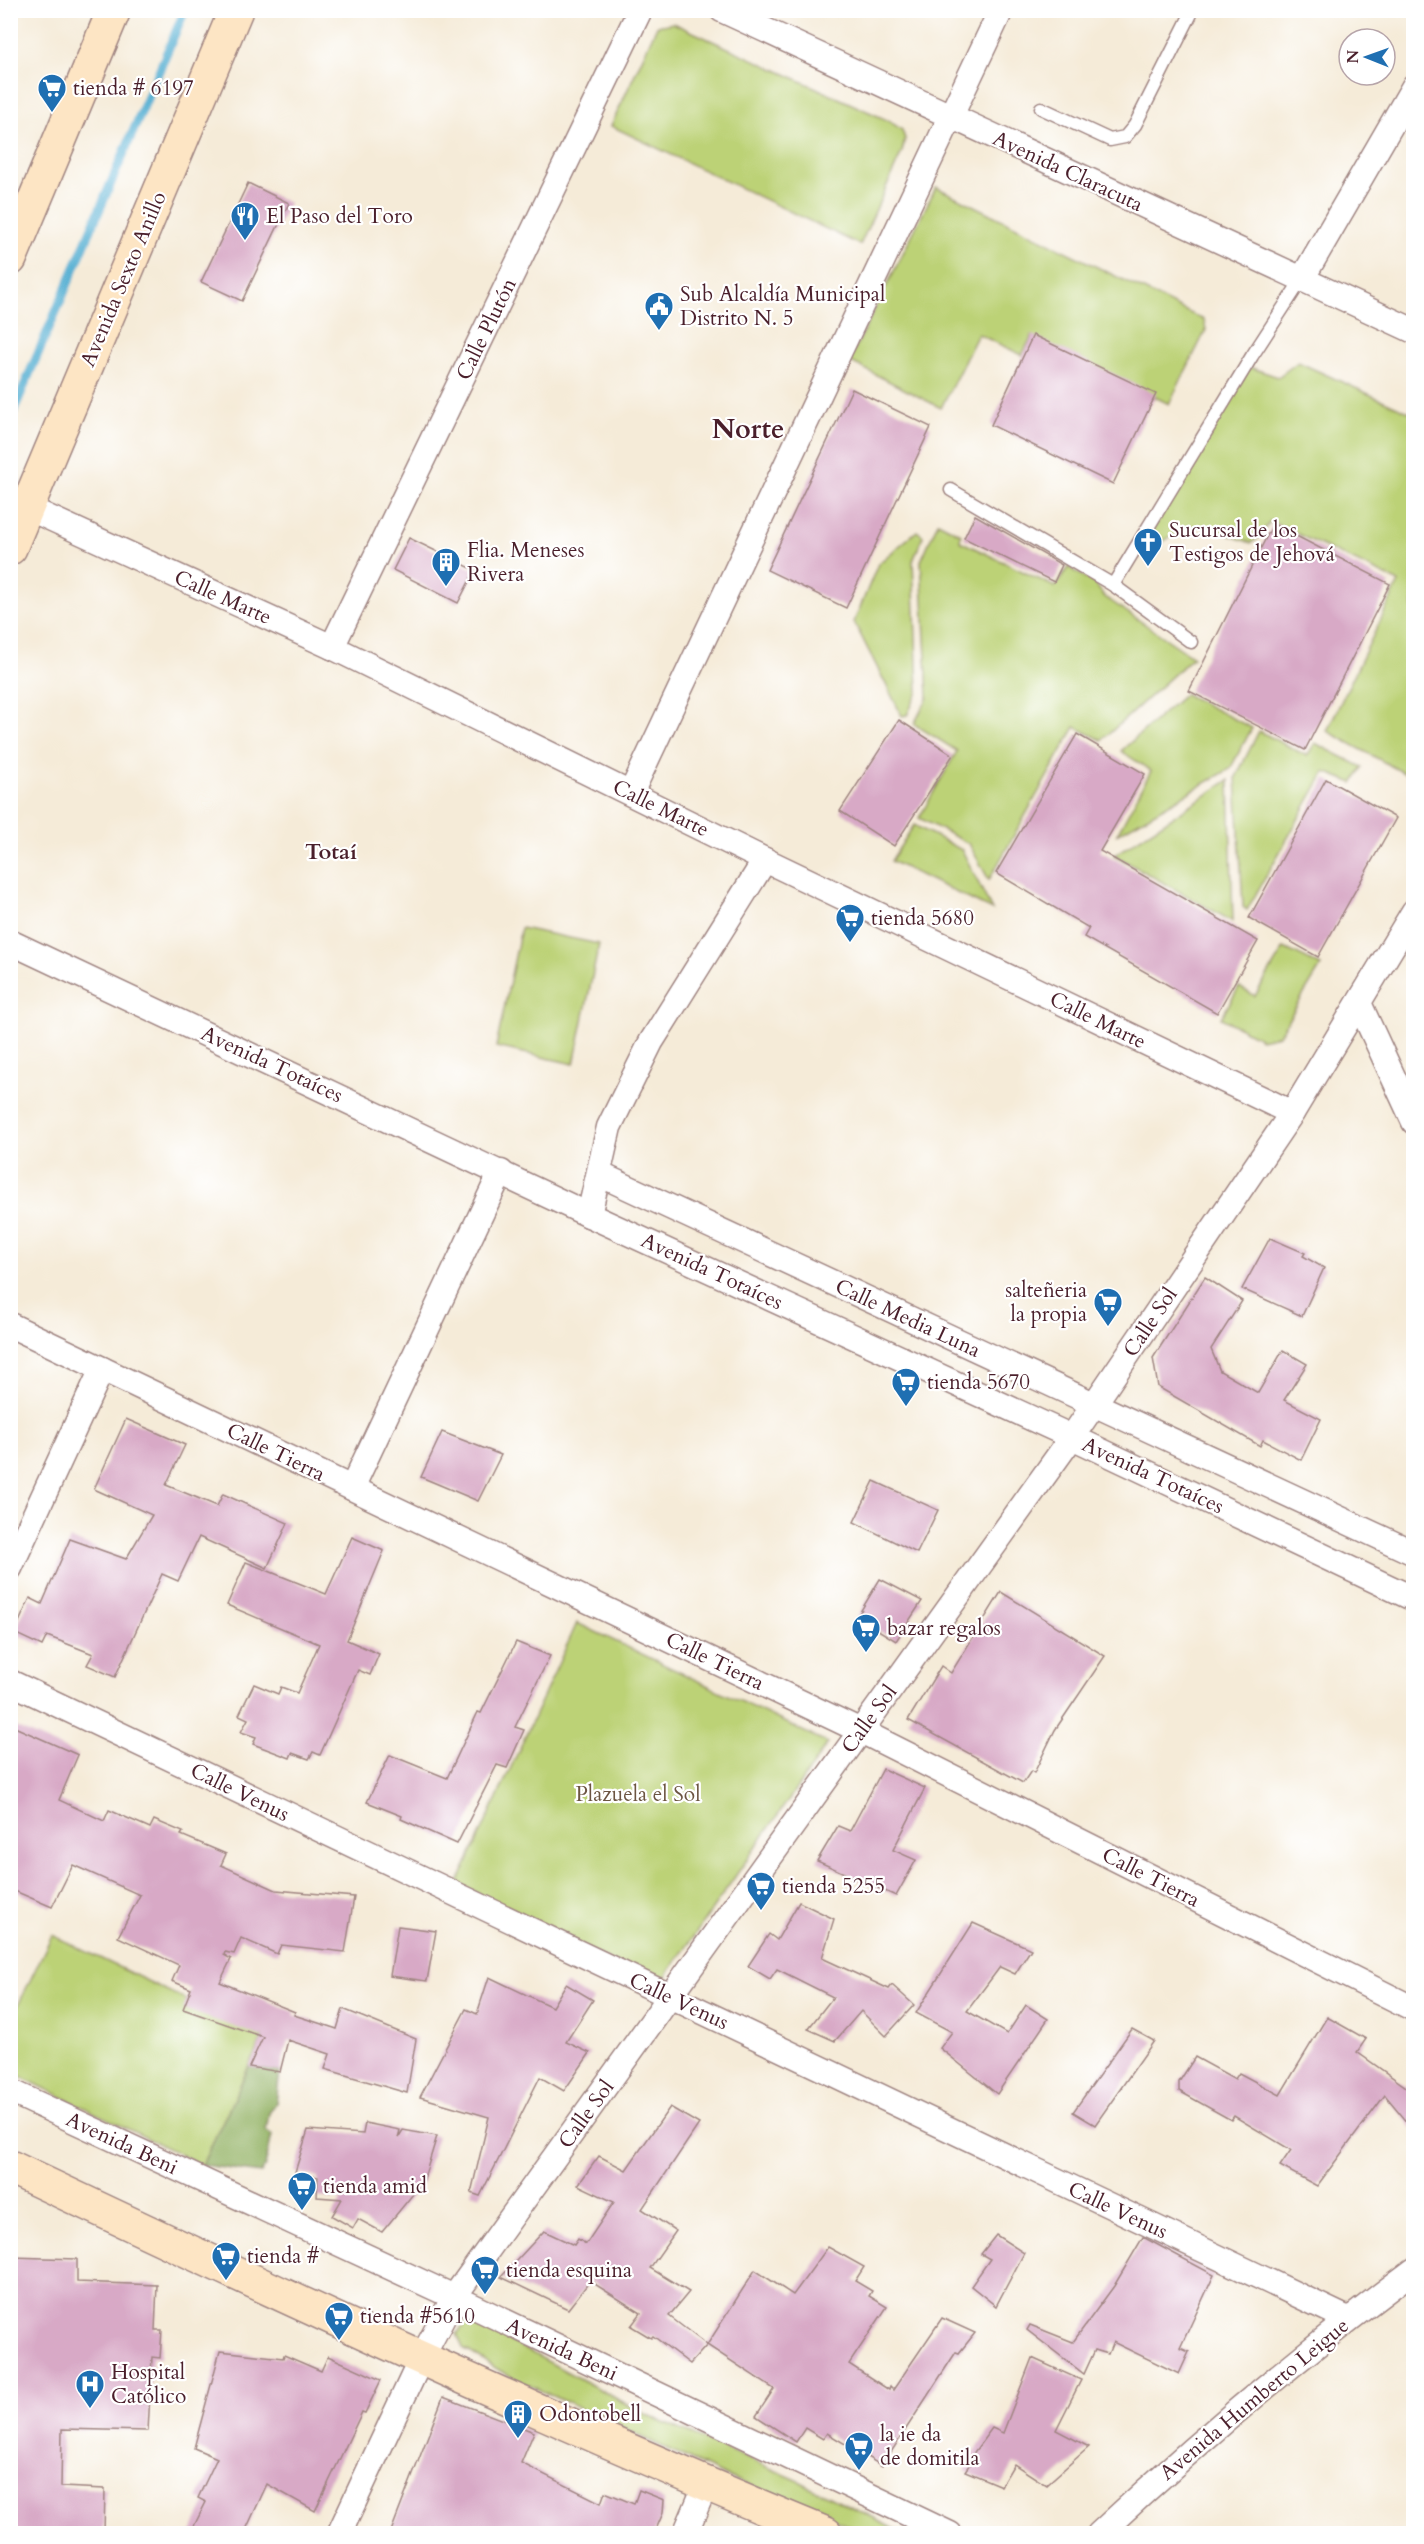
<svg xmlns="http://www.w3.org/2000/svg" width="1424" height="2544" font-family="Cardo,serif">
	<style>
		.green { fill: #bcd276; stroke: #837850; stroke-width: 1.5 }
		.forest { fill: #95b467; stroke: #706a49; stroke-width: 1.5 }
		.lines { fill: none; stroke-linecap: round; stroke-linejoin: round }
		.stream { stroke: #54afd2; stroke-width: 9 }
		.building { fill: #d8a9c6 }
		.lane-casing { stroke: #a08582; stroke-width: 15 }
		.street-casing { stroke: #a08582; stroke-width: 27 }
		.secondary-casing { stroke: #a08582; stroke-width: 36 }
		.lane { stroke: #fff; stroke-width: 12 }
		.street { stroke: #fff; stroke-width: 24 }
		.secondary { stroke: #fde5c4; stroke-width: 33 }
		.labels { text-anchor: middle; stroke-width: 4.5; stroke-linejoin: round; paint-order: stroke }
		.poi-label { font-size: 21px; fill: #4a1f2b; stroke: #fff; text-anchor: start }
		.street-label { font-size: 21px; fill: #4a1f2b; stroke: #fff }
		.park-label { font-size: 21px; fill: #6c5542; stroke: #fff }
		.neighbourhood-label { font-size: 22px; font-weight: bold; fill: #4a1f2b; stroke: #fff }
		.district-label { font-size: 27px; font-weight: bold; fill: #4a1f2b; stroke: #fff }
	</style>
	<rect width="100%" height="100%" fill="#fff"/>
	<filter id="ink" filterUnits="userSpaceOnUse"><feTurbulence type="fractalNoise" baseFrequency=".0167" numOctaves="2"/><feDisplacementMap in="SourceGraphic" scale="12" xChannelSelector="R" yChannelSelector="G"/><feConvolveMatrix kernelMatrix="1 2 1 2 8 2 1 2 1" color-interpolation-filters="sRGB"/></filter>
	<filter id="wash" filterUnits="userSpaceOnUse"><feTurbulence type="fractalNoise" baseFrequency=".008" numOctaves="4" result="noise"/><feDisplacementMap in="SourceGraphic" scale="24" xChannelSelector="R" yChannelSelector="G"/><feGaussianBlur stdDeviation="1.35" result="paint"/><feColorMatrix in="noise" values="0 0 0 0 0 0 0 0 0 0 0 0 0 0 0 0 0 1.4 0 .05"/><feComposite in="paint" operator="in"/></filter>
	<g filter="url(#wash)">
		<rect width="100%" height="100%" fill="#f5ebd8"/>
		<g class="green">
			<path d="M673,23L889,121L902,130L905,139L902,152L860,245L611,126L657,26Z"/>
			<path d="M936,187L1204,320L1206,330L1169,404L1032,336L1022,355L978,334L941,408L849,361Z"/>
			<path d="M1298,362L1413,414V778L1327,731L1399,582L1270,521L1259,538L1251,543L1204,526H1189L1136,557L1249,367L1278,377Z"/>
			<path d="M938,522L961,534L960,541L1055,587L1069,567L1095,584L1105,597L1193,657L1102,740L1075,727L989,880L969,844L919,818L957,751L914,724L928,697L921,561Z"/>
			<path d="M917,531L923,536L913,561L918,692L907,715L902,716L854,622L878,564Z"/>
			<path d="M1185,694L1252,728L1230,769L1117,834L1151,771L1121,751Z"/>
			<path d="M1259,731L1307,756L1315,743L1362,767L1353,783L1325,772L1247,910L1243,907L1236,777Z"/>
			<path d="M1229,780L1233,922L1114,855Z"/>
			<path d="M914,825L962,850L992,910L891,861Z"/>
			<path d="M521,928L599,944L574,1064L496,1047Z"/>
			<path d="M1284,948L1321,966L1279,1035L1261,1039L1221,1018L1239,987L1255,996Z"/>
			<path d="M577,1623L828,1743L659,1986L458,1883Z"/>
			<path d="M52,1935L263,2037L202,2165L11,2072L10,2022Z"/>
			<path d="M466,2322L508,2340L645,2414L797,2480L902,2533H867L726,2476L507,2375L463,2348L457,2334Z"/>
		</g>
		<path class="forest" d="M249,2067L280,2072L276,2103L269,2113L266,2130L272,2135L265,2166L261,2173L202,2165Z"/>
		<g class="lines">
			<path class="stream" d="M10,419L185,10"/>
		</g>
		<g id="blocks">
			<g class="building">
				<path d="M248,183L289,203L242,301L201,282Z"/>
				<path d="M1033,335L1156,394L1113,484L991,425Z"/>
				<path d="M852,389L931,427L846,608L767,570Z"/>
				<path d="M975,515L1062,565L1054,582L964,538Z"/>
				<path d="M1273,524L1390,584L1305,750L1189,691Z"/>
				<path d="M409,538L475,570L458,603L393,570Z"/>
				<path d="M899,720L953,755L894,846L840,811Z"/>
				<path d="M1077,734L1145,774L1100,851L1258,941L1217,1013L1084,937L1089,928L996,873Z"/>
				<path d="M1326,779L1396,818L1318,957L1249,918Z"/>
				<path d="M1270,1238L1305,1253L1303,1256L1324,1268L1302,1316L1242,1289Z"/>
				<path d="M1205,1277L1242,1301L1211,1349L1220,1371L1258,1393L1283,1350L1307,1364L1284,1400L1321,1419L1301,1460L1263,1440L1260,1446L1158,1387L1153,1358Z"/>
				<path d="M126,1419L185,1445L166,1485L217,1506L223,1494L288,1523L267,1568L199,1537L178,1581L162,1574L115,1677L87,1665L93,1654L47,1636L42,1646L14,1633L30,1598L42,1604L70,1539L126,1559L152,1515L94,1489Z"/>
				<path d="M442,1432L501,1455L478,1501L421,1477Z"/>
				<path d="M874,1481L938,1510L917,1553L854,1522Z"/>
				<path d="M352,1537L384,1551L347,1640L379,1654L370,1675L358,1670L320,1755L313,1752L309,1759L292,1753L290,1758L253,1744L256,1737L241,1732L248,1719L239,1715L254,1684L278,1694L281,1687L297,1693L319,1644L227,1605L246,1562L326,1594Z"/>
				<path d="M880,1579L922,1601L896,1641L857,1617Z"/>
				<path d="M1001,1592L1105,1656L1055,1730L1034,1773L1031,1771L1023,1783L908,1720L941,1666L951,1673Z"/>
				<path d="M516,1642L550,1656L515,1727L524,1730L507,1768L497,1765L457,1844L401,1819L402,1816L367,1802L390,1755L447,1778L478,1712L481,1713Z"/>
				<path d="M10,1725L78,1755L59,1800L104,1821L109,1810L150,1828L154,1820L183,1832L181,1835L226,1854L221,1865L276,1890L354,1897L345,1952L281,1945L277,1954L241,1938L234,1954L225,1952L224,1955L231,1959L220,1982L295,2012L294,2015L337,2029L343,2009L416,2039L407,2093L325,2069L330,2054L288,2040L280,2072L249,2067L263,2037L183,2009L191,1989L172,1981L179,1965L118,1937L140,1895L73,1865L52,1907L10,1889Z"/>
				<path d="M883,1769L925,1788L893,1850L916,1860L896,1896L817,1861L838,1826L850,1831Z"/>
				<path d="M799,1902L834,1919L822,1958L889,1989L892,1985L914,2005L886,2036L861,2011L835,2041L808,2029L833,1997L777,1969L770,1979L748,1966L769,1934L777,1940Z"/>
				<path d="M973,1923L1031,1949L1015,1974L1000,1967L967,2011L1007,2034L1026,2005L1048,2019L997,2094L940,2048L952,2032L916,2013Z"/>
				<path d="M398,1926L436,1931L427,1981L390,1976Z"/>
				<path d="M489,1977L552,2007L566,1984L593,2000L566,2042L590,2053L564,2091L540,2077L480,2196L471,2193L489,2117L420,2097L466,2009L477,2014Z"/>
				<path d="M1327,2017L1366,2039L1357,2052L1413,2092V2129L1385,2095L1317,2186L1280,2166L1291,2150L1234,2116L1231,2120L1179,2091V2082L1195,2057L1235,2079L1239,2073L1280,2095Z"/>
				<path d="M1132,2029L1154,2041L1095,2125L1073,2112Z"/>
				<path d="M670,2107L699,2124L642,2209L676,2231L650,2268L689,2292L669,2316L707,2345L690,2364L653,2336L651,2338L631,2326L641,2313L590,2281L568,2309L501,2277L544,2231L574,2245L578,2239L586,2244L614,2202L578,2185L599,2156L626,2170Z"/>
				<path d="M365,2123L400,2130L398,2138L403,2130L437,2136L423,2182L382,2232L358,2219L353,2228L332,2216L342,2199L317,2197L318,2177L295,2172L308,2130L363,2134Z"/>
				<path d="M996,2235L1024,2253L996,2306L971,2286L990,2259L981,2254Z"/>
				<path d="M1143,2237L1214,2275L1180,2348L1189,2352L1179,2374L1113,2342L1108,2354L1095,2350L1084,2374L1027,2330L1030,2325L1073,2342L1114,2286Z"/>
				<path d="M828,2247L864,2267L855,2281L872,2291L869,2296L887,2307L849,2364L889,2390L890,2387L893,2390L942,2318L975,2333L959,2353L956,2352L882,2466L827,2433L823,2439L805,2428L796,2442L756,2416L774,2389L707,2345L755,2270L793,2295Z"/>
				<path d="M10,2257L77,2259V2282L157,2285L155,2330H162L160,2358L152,2357L148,2431L62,2429L61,2487L105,2489L104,2534L10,2531Z"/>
				<path d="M220,2351L283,2358L284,2355L321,2371L328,2356L381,2380L365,2413L362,2412L315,2511L267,2484L244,2534H190L206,2502L198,2498L217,2458L194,2448Z"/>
				<path d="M1032,2358L1081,2380L1056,2430L1089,2447L1046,2485L1014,2464L1001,2486L965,2471L972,2461L969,2459L992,2428L1003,2433Z"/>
				<path d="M443,2397L534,2432L521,2463L601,2503L605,2492L634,2504L639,2490L664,2500L663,2513L654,2534H390Z"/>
			</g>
		</g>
	</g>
	<g filter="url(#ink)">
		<use href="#blocks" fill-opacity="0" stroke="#a08582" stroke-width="1.5"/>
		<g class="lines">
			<g class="lane-casing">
				<g id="lane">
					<path d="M1041,108L1110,140L1125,137L1135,125L1193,10"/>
					<path d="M951,490L1113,585L1191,642"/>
					<path d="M1113,585L1252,356L1302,279"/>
				</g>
			</g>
			<g class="street-casing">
				<g id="street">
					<path d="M722,10L1414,331"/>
					<path d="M1302,279L1414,86"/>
					<path d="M28,508L332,647L765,860L1292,1113"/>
					<path d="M332,647L640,10"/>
					<path d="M631,793L1001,10"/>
					<path d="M10,942L589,1215L1072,1437L1414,1599"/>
					<path d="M1359,1003L1414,1122"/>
					<path d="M599,1174L1414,1553"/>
					<path d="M589,1215L609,1127L651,1042L765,860"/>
					<path d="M10,1325L861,1731L1414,2009"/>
					<path d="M352,1488L501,1172"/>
					<path d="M10,1568L102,1369"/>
					<path d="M10,1682L1348,2319"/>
					<path d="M10,2091L454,2297L950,2534"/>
					<path d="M339,2534L421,2359L454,2297L1072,1437L1292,1113L1414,911"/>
					<path d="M685,2534L706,2484"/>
					<path d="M1099,2534C1199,2440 1304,2352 1414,2270"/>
				</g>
			</g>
			<g class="secondary-casing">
				<g id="secondary">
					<path d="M10,259L114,10"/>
					<path d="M10,548L236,10"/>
					<path d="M10,2167C280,2295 550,2420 826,2534"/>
				</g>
			</g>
			<use href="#lane" class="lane"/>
			<use href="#street" class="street"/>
			<use href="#secondary" class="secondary"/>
		</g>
	</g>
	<defs>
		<g id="supermarket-pin" transform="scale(1.5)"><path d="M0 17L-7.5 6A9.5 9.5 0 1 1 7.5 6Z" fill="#1f6fb2" stroke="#fff"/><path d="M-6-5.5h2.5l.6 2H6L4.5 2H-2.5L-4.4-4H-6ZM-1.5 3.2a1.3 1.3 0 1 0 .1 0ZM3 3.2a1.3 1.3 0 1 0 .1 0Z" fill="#fff"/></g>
		<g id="restaurant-pin" transform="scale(1.5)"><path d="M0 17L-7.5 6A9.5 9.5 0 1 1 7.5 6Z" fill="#1f6fb2" stroke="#fff"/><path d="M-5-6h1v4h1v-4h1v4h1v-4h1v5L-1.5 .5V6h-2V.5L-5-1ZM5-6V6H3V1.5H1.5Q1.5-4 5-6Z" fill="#fff"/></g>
		<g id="civic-pin" transform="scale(1.5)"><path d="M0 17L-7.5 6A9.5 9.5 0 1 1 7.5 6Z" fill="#1f6fb2" stroke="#fff"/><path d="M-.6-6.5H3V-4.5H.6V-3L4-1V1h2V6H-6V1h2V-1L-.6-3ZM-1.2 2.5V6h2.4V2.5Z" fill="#fff"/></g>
		<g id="church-pin" transform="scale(1.5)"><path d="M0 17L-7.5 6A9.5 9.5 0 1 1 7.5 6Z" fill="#1f6fb2" stroke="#fff"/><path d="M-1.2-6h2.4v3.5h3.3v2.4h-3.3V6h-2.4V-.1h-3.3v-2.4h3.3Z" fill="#fff"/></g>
		<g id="building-pin" transform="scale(1.5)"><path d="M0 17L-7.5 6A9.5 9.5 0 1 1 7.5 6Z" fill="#1f6fb2" stroke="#fff"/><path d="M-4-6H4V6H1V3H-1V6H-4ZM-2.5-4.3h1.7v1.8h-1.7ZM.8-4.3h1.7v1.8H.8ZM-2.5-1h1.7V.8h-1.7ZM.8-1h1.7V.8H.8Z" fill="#fff"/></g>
		<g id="hospital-pin" transform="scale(1.5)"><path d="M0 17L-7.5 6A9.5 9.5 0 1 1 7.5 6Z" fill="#1f6fb2" stroke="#fff"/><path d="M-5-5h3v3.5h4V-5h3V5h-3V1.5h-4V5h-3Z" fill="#fff"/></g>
	</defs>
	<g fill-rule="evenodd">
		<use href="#supermarket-pin" x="52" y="88"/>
		<use href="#restaurant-pin" x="245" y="216"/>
		<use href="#civic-pin" x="659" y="306"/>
		<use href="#church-pin" x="1148" y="542"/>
		<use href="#building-pin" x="446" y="562"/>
		<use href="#supermarket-pin" x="850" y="918"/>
		<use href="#supermarket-pin" x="1108" y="1302"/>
		<use href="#supermarket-pin" x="906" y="1382"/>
		<use href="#supermarket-pin" x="866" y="1628"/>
		<use href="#supermarket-pin" x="761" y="1886"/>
		<use href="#supermarket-pin" x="302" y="2186"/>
		<use href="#supermarket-pin" x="226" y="2256"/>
		<use href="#supermarket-pin" x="485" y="2270"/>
		<use href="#supermarket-pin" x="339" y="2316"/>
		<use href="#hospital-pin" x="90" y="2384"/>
		<use href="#building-pin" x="518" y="2414"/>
		<use href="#supermarket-pin" x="859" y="2446"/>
	</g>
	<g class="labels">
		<g class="poi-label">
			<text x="73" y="95">tienda # 6197</text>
			<text x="266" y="223">El Paso del Toro</text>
			<text x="680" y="301">Sub Alcaldía Municipal<tspan x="680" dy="24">Distrito N. 5</tspan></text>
			<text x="1169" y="537">Sucursal de los<tspan x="1169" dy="24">Testigos de Jehová</tspan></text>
			<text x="467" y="557">Flia. Meneses<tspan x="467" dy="24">Rivera</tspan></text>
			<text x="871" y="925">tienda 5680</text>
			<text x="1087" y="1297" text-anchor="end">salteñeria<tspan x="1087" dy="24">la propia</tspan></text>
			<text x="927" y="1389">tienda 5670</text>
			<text x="887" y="1635">bazar regalos</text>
			<text x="782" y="1893">tienda 5255</text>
			<text x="323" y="2193">tienda amid</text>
			<text x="247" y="2263">tienda #</text>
			<text x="506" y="2277">tienda esquina</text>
			<text x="360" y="2323">tienda #5610</text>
			<text x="111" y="2379">Hospital<tspan x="111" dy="24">Católico</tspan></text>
			<text x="539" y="2421">Odontobell</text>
			<text x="880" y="2441">la ie da<tspan x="880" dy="24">de domitila</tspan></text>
		</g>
		<g class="street-label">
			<text transform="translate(1068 171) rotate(25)" y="7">Avenida Claracuta</text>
			<text transform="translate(123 279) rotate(-67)" y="7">Avenida Sexto Anillo</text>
			<text transform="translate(486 329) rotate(-64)" y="7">Calle Plutón</text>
			<text transform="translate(223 597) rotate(24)" y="7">Calle Marte</text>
			<text transform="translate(661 808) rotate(26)" y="7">Calle Marte</text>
			<text transform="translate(1098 1020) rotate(26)" y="7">Calle Marte</text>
			<text transform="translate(272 1064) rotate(25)" y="7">Avenida Totaíces</text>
			<text transform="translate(712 1271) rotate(25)" y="7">Avenida Totaíces</text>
			<text transform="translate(908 1318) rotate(25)" y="7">Calle Media Luna</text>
			<text transform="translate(1150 1322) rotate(-56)" y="7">Calle Sol</text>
			<text transform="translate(276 1452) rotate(26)" y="7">Calle Tierra</text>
			<text transform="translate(1153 1475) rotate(25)" y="7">Avenida Totaíces</text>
			<text transform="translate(715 1661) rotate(26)" y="7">Calle Tierra</text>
			<text transform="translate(869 1719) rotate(-54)" y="7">Calle Sol</text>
			<text transform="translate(240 1792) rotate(26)" y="7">Calle Venus</text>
			<text transform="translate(1151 1877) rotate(27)" y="7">Calle Tierra</text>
			<text transform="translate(679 2001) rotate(25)" y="7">Calle Venus</text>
			<text transform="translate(586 2114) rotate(-54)" y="7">Calle Sol</text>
			<text transform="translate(122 2143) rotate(25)" y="7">Avenida Beni</text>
			<text transform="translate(1118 2210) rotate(25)" y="7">Calle Venus</text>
			<text transform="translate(562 2349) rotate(25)" y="7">Avenida Beni</text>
			<text transform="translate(1254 2399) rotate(-40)" y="7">Avenida Humberto Leigue</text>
		</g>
		<g class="park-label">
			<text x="638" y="1801">Plazuela el Sol</text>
		</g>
		<g class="neighbourhood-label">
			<text x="331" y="859">Totaí</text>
		</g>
		<g class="district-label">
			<text x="748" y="438">Norte</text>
		</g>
	</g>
	<rect width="1424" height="2544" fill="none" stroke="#fff" stroke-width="36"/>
	<g transform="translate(1367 57) rotate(271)"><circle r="28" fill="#ffffff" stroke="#b7a5aa" stroke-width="1.5"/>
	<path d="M0-4.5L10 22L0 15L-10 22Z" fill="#1f6fb2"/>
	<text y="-9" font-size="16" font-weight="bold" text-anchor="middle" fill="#4a1f2b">N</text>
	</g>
</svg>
